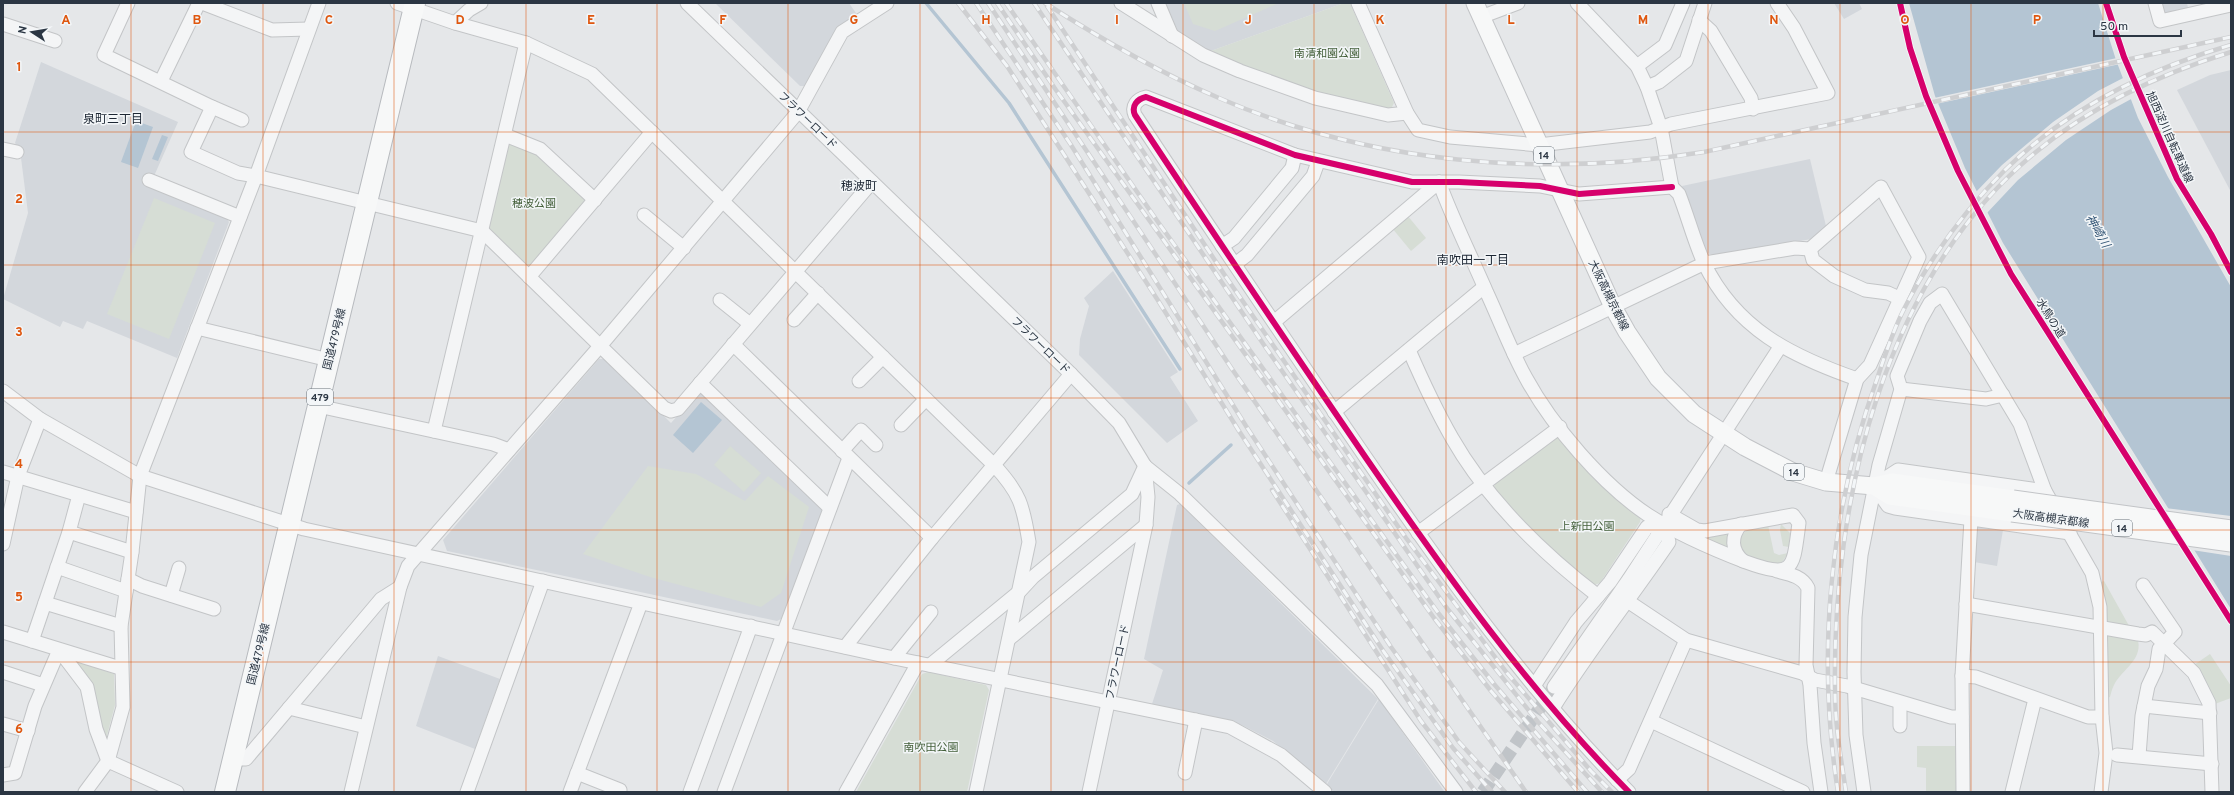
<svg xmlns="http://www.w3.org/2000/svg" width="2234" height="795" font-family="Overpass,'Noto Sans JP',sans-serif">
	<style>
		.built { fill: #d3d7dc }
		.green { fill: #d6ddd5 }
		.water { fill: #b4c5d3 }
		.pier { fill: #e5e7e9 }
		.lines { fill: none; stroke-linecap: round; stroke-linejoin: round }
		.stream { stroke: #b4c5d3; stroke-width: 3.5 }
		.minor-tunnel { stroke: #c0c4c8; stroke-width: 13; stroke-dasharray: 13 6; stroke-linecap: butt }
		.minor-casing { stroke: #c3c5c7; stroke-width: 15 }
		.major-casing { stroke: #c2c4c7; stroke-width: 19 }
		.highway-casing { stroke: #b7babe; stroke-width: 22 }
		.minor { stroke: #f4f5f6; stroke-width: 13 }
		.major { stroke: #f7f8f8; stroke-width: 17 }
		.highway { stroke: #f7f8f8; stroke-width: 20 }
		.rail-casing { stroke: #cecfd1; stroke-width: 4.5 }
		.rail { stroke: #f3f6f8; stroke-width: 3; stroke-dasharray: 9; stroke-linecap: butt }
		.major-bridge-casing { stroke: #c2c4c7; stroke-width: 19; stroke-linecap: butt }
		.major-bridge { stroke: #f7f8f8; stroke-width: 17 }
		.cycleway-casing { stroke: #f3f6f8; stroke-width: 8 }
		.cycleway { stroke: #d6006c; stroke-width: 6 }
		.grid { fill: none; stroke: #df570f; stroke-width: 1; stroke-opacity: 0.55 }
		.labels { text-anchor: middle; stroke-width: 3; stroke-linejoin: round; paint-order: stroke }
		.shield { fill: #f3f6f8; stroke: #677079; stroke-width: 1 }
		.shield-label { font-size: 10px; font-weight: bold; fill: #2b3643 }
		.park-label { font-size: 11px; fill: #435f39; stroke: #f3f6f8 }
		.street-label { font-size: 11px; fill: #2b3643; stroke: #f3f6f8 }
		.neighbourhood-label { font-size: 12px; fill: #1d2734; stroke: #f3f6f8 }
		.water-label { font-size: 12px; font-style: italic; fill: #355777; stroke: #f3f6f8 }
		.grid-label { font-size: 13px; text-anchor: middle; font-weight: bold; fill: #df570f; stroke: #f3f6f8; stroke-width: 3; stroke-linejoin: round; paint-order: stroke }
	</style>
	<rect width="100%" height="100%" fill="#e5e7e9"/>
	<g class="built">
		<path d="M715,3H849L858,16L807,86H800Z"/>
		<path d="M1165,3H1344L1208,52L1180,36Z"/>
		<path d="M1834,3H1859L1862,9L1844,19Z"/>
		<path d="M2160,3H2187L2188,8L2163,14Z"/>
		<path d="M41,62L178,122L150,185L224,215L229,222L177,358L87,321L83,329L63,321L60,327L3,299L28,213L20,150L15,143Z"/>
		<path d="M2231,70V192L2177,90L2210,75Z"/>
		<path d="M1810,159L1826,226L1812,239L1713,255L1707,253L1682,186Z"/>
		<path d="M1113,271L1178,372L1170,377L1198,421L1167,443L1079,355L1080,339L1089,306L1084,298Z"/>
		<path d="M599,359H606L671,423L699,392L706,393L821,508L822,512L783,618L777,621L447,551L443,540Z"/>
		<path d="M1180,504L1378,699L1326,784L1273,741L1242,725L1152,704L1163,670L1144,659L1177,505Z"/>
		<path d="M1976,526L2003,530L1997,566L1974,562Z"/>
		<path d="M438,656L500,679L475,749L416,726Z"/>
		<path d="M1379,699L1444,791L1443,792H1334L1327,784Z"/>
	</g>
	<g class="green">
		<path d="M1184,3H1279L1215,31L1193,24Z"/>
		<path d="M1344,3H1350L1394,103L1390,111L1316,93L1208,52Z"/>
		<path d="M514,142L538,153L585,197L584,204L531,265L525,266L489,230L507,146Z"/>
		<path d="M154,198L215,223L169,339L107,314Z"/>
		<path d="M1407,215L1426,238L1411,251L1392,228Z"/>
		<path d="M1554,437L1561,438L1641,516L1640,522L1600,583L1594,585C1557,556 1524,524 1494,489L1495,482Z"/>
		<path d="M730,446L761,473L744,492L714,465Z"/>
		<path d="M648,466L696,474L745,501L768,476L809,507L781,593L761,607L650,577L583,554Z"/>
		<path d="M1781,524L1790,533L1789,547L1783,546L1780,530Z"/>
		<path d="M1768,525L1774,553L1779,555L1788,553L1781,564C1773,566 1752,561 1745,555C1736,547 1739,534 1749,529C1755,526 1762,526 1768,525Z"/>
		<path d="M1731,531L1729,548L1703,540L1704,537Z"/>
		<path d="M2104,581L2128,624L2131,629L2110,626L2105,620L2101,582Z"/>
		<path d="M2110,633L2137,637C2145,659 2122,669 2114,685C2112,689 2111,693 2110,697L2106,698L2105,638Z"/>
		<path d="M2210,654L2231,686V698L2212,705L2191,667Z"/>
		<path d="M73,660L114,674L115,705L105,743Z"/>
		<path d="M928,672L986,685L989,690L967,792H856L922,674Z"/>
		<path d="M1917,746H1957V792H1926V768L1917,767Z"/>
	</g>
	<g class="water">
		<path d="M1909,3H2098L2116,60L2138,118L2168,177L2231,287V609L2003,243L1965,168L1935,96Z"/>
		<path d="M136,121L153,127L138,168L121,162Z"/>
		<path d="M162,135L168,137L158,161L152,159Z"/>
		<path d="M701,402L722,420L693,453L673,435Z"/>
	</g>
	<g class="pier">
		<path d="M2117,58L2120,64L1936,104L1934,98Z"/>
		<path d="M2125,77L2133,98L2111,110L2066,140L2018,180L1986,214L1975,193L2002,165L2053,122L2098,91Z"/>
		<path d="M2165,508L2231,516V556L2192,550Z"/>
	</g>
	<g class="lines">
		<g class="stream">
			<path d="M926,3L1009,103L1180,369"/>
			<path d="M1189,483L1231,445"/>
		</g>
		<path class="minor-tunnel" d="M1483,792L1554,687"/>
		<g class="minor-casing">
			<g id="minor">
				<path d="M128,3L104,55L212,107L191,152L238,173L256,176L482,231L664,408L671,411L678,409L872,182"/>
				<path d="M202,3L272,30L309,29"/>
				<path d="M397,3L455,23L526,43L592,74L994,465C1020,493 1023,505 1029,542L976,792"/>
				<path d="M687,3L1071,374L1119,423L1145,466L1148,497L1146,525L1089,792"/>
				<path d="M1121,3L1203,55L1240,71L1315,98L1388,115L1407,113"/>
				<path d="M1158,3L1172,36"/>
				<path d="M1358,3L1407,113L1418,130L1450,137L1539,145L1650,132L1671,124L1828,93L1794,28L1777,3"/>
				<path d="M1577,3L1637,66L1647,87L1661,128L1672,187L1679,194C1688,217 1694,241 1704,263C1736,329 1791,356 1857,379"/>
				<path d="M2155,3L2160,21L2231,5"/>
				<path d="M1481,17L1518,3"/>
				<path d="M1699,20L1711,31L1751,98L1753,109"/>
				<path d="M455,23L469,10L481,3"/>
				<path d="M3,24L55,41"/>
				<path d="M1637,66L1665,45L1683,3"/>
				<path d="M161,81L199,3"/>
				<path d="M1647,87L1659,82L1686,61L1705,3"/>
				<path d="M212,107L242,120"/>
				<path d="M505,135L540,149L595,200"/>
				<path d="M3,149L17,152"/>
				<path d="M149,180L240,217"/>
				<path d="M1439,182C1453,220 1471,256 1487,293C1500,321 1511,351 1526,378C1552,426 1603,485 1648,515C1676,533 1715,550 1746,562C1795,580 1793,568 1799,523L1793,515L1705,531L1697,530L1669,514"/>
				<path d="M644,215L684,248"/>
				<path d="M1222,246L1234,238L1292,168L1295,155"/>
				<path d="M1810,249L1813,260L1834,276L1865,290L1888,293L1899,298"/>
				<path d="M1235,264L1247,255L1313,176L1318,162"/>
				<path d="M529,277L652,132"/>
				<path d="M720,300L750,324"/>
				<path d="M794,320L818,293"/>
				<path d="M1274,322L1439,182"/>
				<path d="M197,328L329,360"/>
				<path d="M733,344L932,538"/>
				<path d="M1409,350C1422,380 1436,410 1452,438C1488,501 1541,552 1598,596"/>
				<path d="M1514,354L1705,263L1795,248L1810,249L1881,187L1919,257L1870,365L1857,379L1826,482"/>
				<path d="M859,381L883,357"/>
				<path d="M700,383L830,508"/>
				<path d="M1901,389L1986,399L2003,395"/>
				<path d="M3,391L40,419L140,476L304,529L894,658L1230,727L1281,755L1325,792"/>
				<path d="M318,406L493,444L509,450"/>
				<path d="M1334,412L1484,287"/>
				<path d="M901,425L926,399"/>
				<path d="M434,431L526,43"/>
				<path d="M842,451L861,430L876,445"/>
				<path d="M1145,466L1180,494L1377,685L1456,792"/>
				<path d="M3,472L136,512"/>
				<path d="M1878,483L1898,470L2045,491"/>
				<path d="M1876,489L1888,506L1895,508L2070,533"/>
				<path d="M1741,524C1731,536 1731,550 1743,561"/>
				<path d="M69,532L132,552"/>
				<path d="M1418,533L1560,427"/>
				<path d="M3,544L18,476L40,419"/>
				<path d="M57,567L126,591"/>
				<path d="M1777,571C1789,574 1802,576 1808,588L1806,665L1810,685L1814,743L1821,792"/>
				<path d="M128,579L142,586L214,609"/>
				<path d="M171,595L179,568"/>
				<path d="M1629,602L1686,640L1802,673L1815,680L1847,686L1951,717H1962"/>
				<path d="M45,603L121,626"/>
				<path d="M1966,604L2138,634L2146,635L2152,632L2194,673L2209,703L2212,792"/>
				<path d="M3,632L120,668"/>
				<path d="M1009,639L1146,525"/>
				<path d="M32,641L69,532L79,495"/>
				<path d="M845,647L932,538L1071,374"/>
				<path d="M894,658L931,612"/>
				<path d="M930,665L1020,591L1033,577L1132,494L1145,466"/>
				<path d="M3,672L43,685"/>
				<path d="M1962,676L1976,677L2088,717H2102"/>
				<path d="M1534,686L1576,622L1610,582L1647,527L1664,524"/>
				<path d="M1554,687L1629,579L1780,347"/>
				<path d="M2144,706L2210,713"/>
				<path d="M289,708L366,727"/>
				<path d="M1553,708C1589,650 1631,598 1669,542L1664,524"/>
				<path d="M1651,721L1803,792"/>
				<path d="M3,724L28,731"/>
				<path d="M1900,726V703"/>
				<path d="M2117,755L2212,764"/>
				<path d="M2139,756L2142,716L2148,686L2156,669L2159,649L2175,632L2143,585"/>
				<path d="M233,759H246L381,599L400,587"/>
				<path d="M577,773L620,790"/>
				<path d="M1185,773L1196,720"/>
				<path d="M3,775L15,773L35,706L59,650L87,687L96,729L108,761L177,792"/>
				<path d="M1617,780L1629,769L1686,640"/>
				<path d="M85,792L108,761L123,707L121,626L132,552L140,476L256,176L319,3"/>
				<path d="M351,792L400,587L408,566L601,345L798,112L842,32L887,3"/>
				<path d="M467,792L543,581"/>
				<path d="M570,792L641,603"/>
				<path d="M690,792L751,626"/>
				<path d="M724,792L849,458"/>
				<path d="M846,792L918,663"/>
				<path d="M1629,792C1529,691 1446,574 1366,458C1288,344 1211,230 1135,115C1131,106 1137,99 1146,97L1295,155L1412,182H1459L1540,186L1579,194L1672,187"/>
				<path d="M1864,792L1856,735L1854,672L1855,617L1861,555L1879,465L1901,389L1897,376L1920,321L1930,303L1942,294L2020,424L2045,491L2092,573L2100,607L2102,717L2106,753L2101,792"/>
				<path d="M1963,792L1962,676L1971,519"/>
				<path d="M2012,792L2035,699"/>
			</g>
		</g>
		<g class="major-casing">
			<g id="major">
				<path d="M1475,3L1613,307L1627,332L1658,378L1694,414L1745,447L1793,472L1826,482L1874,486L1890,496L2012,513"/>
				<path d="M1874,486L1892,482L2013,499"/>
			</g>
		</g>
		<g class="highway-casing">
			<path id="highway" d="M225,792L415,3"/>
		</g>
		<use href="#minor" class="minor"/>
		<use href="#major" class="major"/>
		<use href="#highway" class="highway"/>
		<g class="rail-casing">
			<g id="rail">
				<path d="M958,3L1007,66L1159,302L1239,431L1384,652L1453,748L1492,792"/>
				<path d="M976,3L1071,145L1246,426L1391,647L1459,742L1505,792"/>
				<path d="M988,3L1232,369L1526,792"/>
				<path d="M997,3L1056,90L1434,618L1491,691L1578,792"/>
				<path d="M1006,3L1158,222L1439,614L1494,684L1587,792"/>
				<path d="M1034,3L1264,345L1446,607L1538,722L1602,792"/>
				<path d="M1045,3C1101,39 1158,72 1219,98C1371,164 1542,178 1704,152L2231,37"/>
				<path d="M1047,6L1224,274L1406,538L1507,673L1591,771L1612,792"/>
				<path d="M1272,490L1421,721L1476,792"/>
				<path d="M1838,792C1816,654 1830,510 1877,379C1885,355 1893,331 1904,309C1930,258 1964,211 2005,170C2067,109 2148,69 2231,45"/>
				<path d="M1846,792C1841,759 1835,725 1835,691C1832,502 1883,278 2036,152C2094,104 2160,74 2231,52"/>
			</g>
		</g>
		<use href="#rail" class="rail"/>
		<g class="major-bridge-casing">
			<g id="major-bridge">
				<path d="M2013,499L2231,529"/>
				<path d="M2012,513L2231,543"/>
			</g>
		</g>
		<use href="#major-bridge" class="major-bridge"/>
		<g class="cycleway-casing">
			<g id="cycleway">
				<path d="M1900,3L1910,48L1926,96L1958,171L2011,274L2231,621"/>
				<path d="M2106,3L2124,57L2177,179L2211,234L2231,272"/>
				<path d="M1629,792C1529,691 1446,574 1366,458C1288,344 1211,230 1135,115C1131,106 1137,99 1146,97L1295,155L1412,182H1459L1540,186L1579,194L1672,187"/>
			</g>
		</g>
		<use href="#cycleway" class="cycleway"/>
	</g>
	<path class="grid" d="M131,3V792M263,3V792M394,3V792M526,3V792M657,3V792M788,3V792M920,3V792M1051,3V792M1183,3V792M1314,3V792M1446,3V792M1577,3V792M1708,3V792M1840,3V792M1971,3V792M2103,3V792M3,132H2231M3,265H2231M3,398H2231M3,530H2231M3,662H2231"/>
	<g class="labels">
		<g class="shield">
			<rect x="1534" y="147" width="20" height="16" rx="3"/>
			<rect x="307" y="389" width="26" height="16" rx="3"/>
			<rect x="1784" y="464" width="20" height="16" rx="3"/>
			<rect x="2112" y="520" width="20" height="16" rx="3"/>
		</g>
		<g class="shield-label">
			<text x="1544" y="159">14</text>
			<text x="320" y="401">479</text>
			<text x="1794" y="476">14</text>
			<text x="2122" y="532">14</text>
		</g>
		<g class="park-label">
			<text x="1327" y="57">南清和園公園</text>
			<text x="534" y="207">穂波公園</text>
			<text x="1587" y="530">上新田公園</text>
			<text x="931" y="751">南吹田公園</text>
		</g>
		<g class="street-label">
			<text transform="translate(808 120) rotate(44)" y="4">フラワーロード</text>
			<text transform="translate(2170 137) rotate(66)" y="4">旭西淀川自転車道線</text>
			<text transform="translate(1609 295) rotate(64)" y="4">大阪高槻京都線</text>
			<text transform="translate(2051 318) rotate(58)" y="4">水鳥の道</text>
			<text transform="translate(334 339) rotate(-76)" y="4">国道479号線</text>
			<text transform="translate(1041 345) rotate(44)" y="4">フラワーロード</text>
			<text transform="translate(2051 518) rotate(8)" y="4">大阪高槻京都線</text>
			<text transform="translate(258 654) rotate(-76)" y="4">国道479号線</text>
			<text transform="translate(1117 662) rotate(-78)" y="4">フラワーロード</text>
		</g>
		<g class="neighbourhood-label">
			<text x="113" y="123">泉町三丁目</text>
			<text x="859" y="190">穂波町</text>
			<text x="1473" y="264">南吹田一丁目</text>
		</g>
		<g class="water-label">
			<text transform="translate(2098 231) rotate(60)" y="4">神崎川</text>
		</g>
	</g>
	<g class="grid-label">
		<text x="66" y="24">A</text>
		<text x="197" y="24">B</text>
		<text x="329" y="24">C</text>
		<text x="460" y="24">D</text>
		<text x="591" y="24">E</text>
		<text x="723" y="24">F</text>
		<text x="854" y="24">G</text>
		<text x="986" y="24">H</text>
		<text x="1117" y="24">I</text>
		<text x="1248" y="24">J</text>
		<text x="1380" y="24">K</text>
		<text x="1511" y="24">L</text>
		<text x="1643" y="24">M</text>
		<text x="1774" y="24">N</text>
		<text x="1905" y="24">O</text>
		<text x="2037" y="24">P</text>
		<text x="19" y="71">1</text>
		<text x="19" y="203">2</text>
		<text x="19" y="336">3</text>
		<text x="19" y="468">4</text>
		<text x="19" y="601">5</text>
		<text x="19" y="733">6</text>
	</g>
	<rect width="2234" height="795" fill="none" stroke="#2b3643" stroke-width="8"/>
	<g transform="translate(32 32) rotate(282)" stroke="#f3f6f8" stroke-width="3" paint-order="stroke">
	<path d="M0-3L7 15L0 10L-7 15Z" fill="#2b3643"/>
	<text y="-6" font-size="11" font-weight="bold" text-anchor="middle" fill="#2b3643">N</text>
	</g>
	<path d="M2094 30v6h87v-6" fill="none" stroke="#2b3643" stroke-width="2"/>
	<text x="2100" y="30" font-size="12" fill="#2b3643" stroke="#f3f6f8" stroke-width="3" paint-order="stroke">50 m</text>
</svg>
